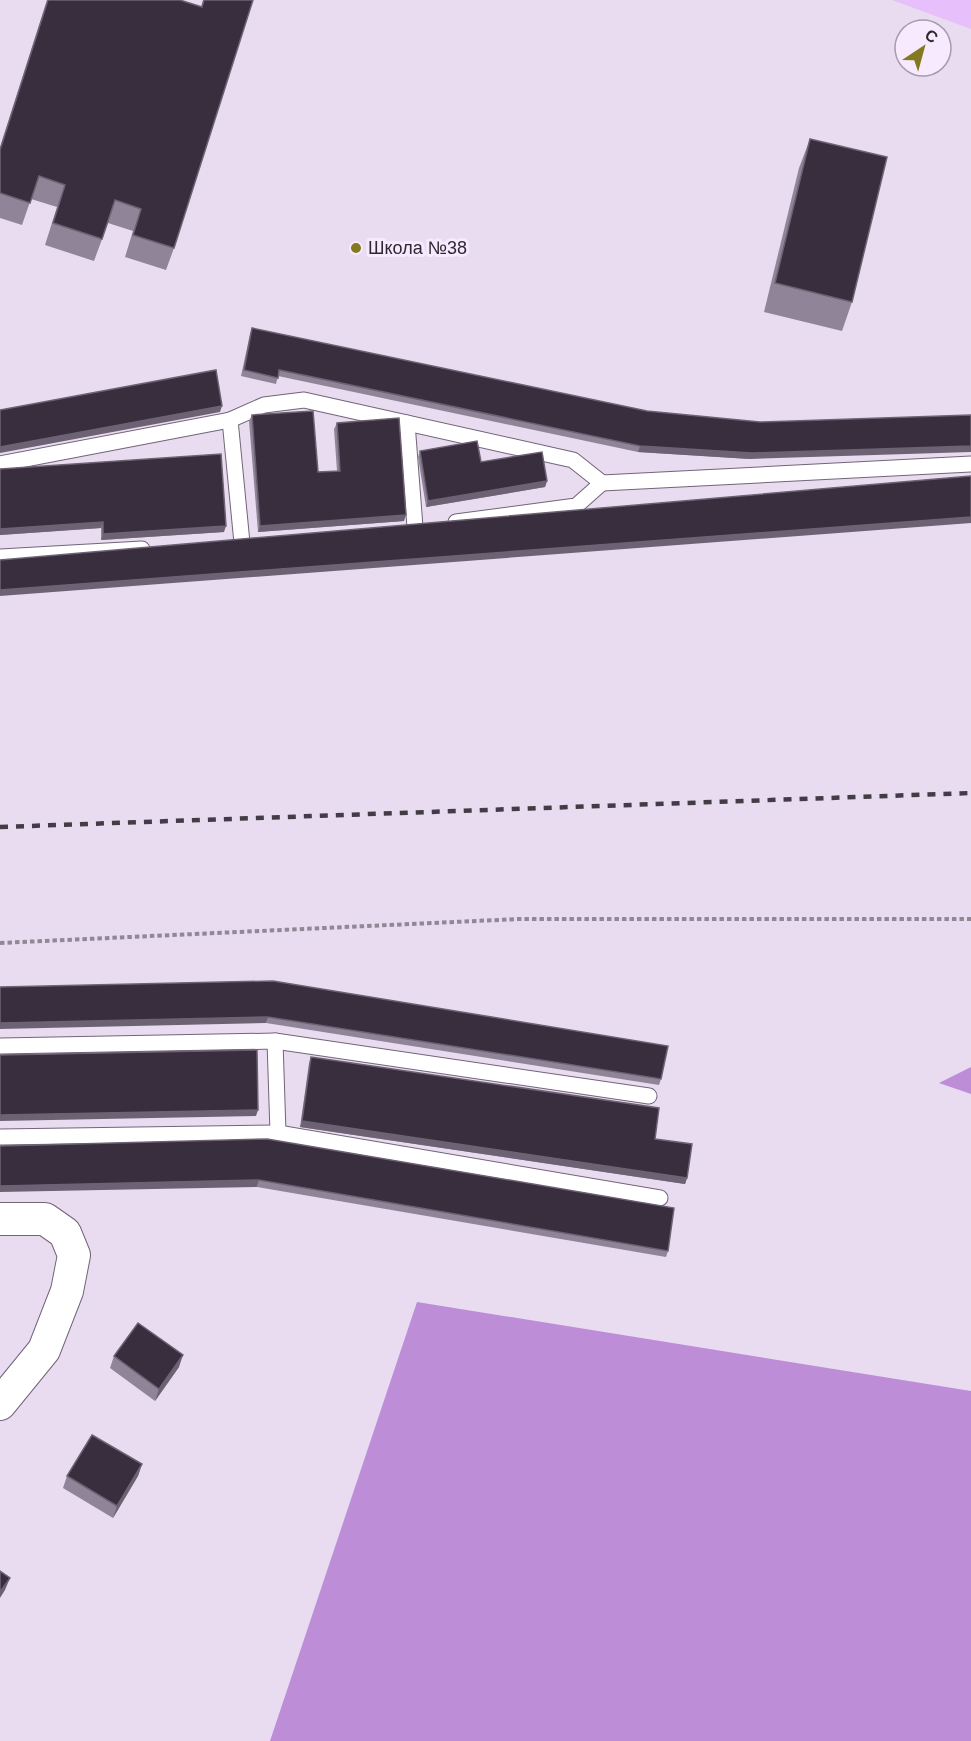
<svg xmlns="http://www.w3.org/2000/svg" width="971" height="1741" font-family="Helvetica,sans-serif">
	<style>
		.green { fill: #e6bffb }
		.forest { fill: #be8dd8 }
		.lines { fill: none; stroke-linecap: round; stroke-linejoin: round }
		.service-casing { stroke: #716578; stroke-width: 17 }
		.minor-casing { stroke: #716578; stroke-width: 34 }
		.path { stroke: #918896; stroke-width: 4; stroke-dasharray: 4.5 3; stroke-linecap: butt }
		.service { stroke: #fff; stroke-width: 15 }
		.minor { stroke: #fff; stroke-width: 32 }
		.rail { stroke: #413c45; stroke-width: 4.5; stroke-dasharray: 8 8; stroke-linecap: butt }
		.wall { fill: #908598 }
		.shaded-wall { fill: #6d6274 }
		.building { fill: #382e3e; stroke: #6d6274; stroke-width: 1.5 }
		.poi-dot { fill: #837a20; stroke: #f7e9fe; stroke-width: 2 }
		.labels { text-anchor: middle; stroke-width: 6; stroke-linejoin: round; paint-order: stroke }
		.poi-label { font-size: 18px; fill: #2e2931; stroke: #f7e9fe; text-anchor: start }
	</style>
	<rect width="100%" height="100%" fill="#e9dcf1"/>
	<path class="green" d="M892,0H971V29Z"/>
	<g class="forest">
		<path d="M971,1067V1094L939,1083Z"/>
		<path d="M417,1302L971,1391V1741H270Z"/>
	</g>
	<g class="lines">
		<g class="service-casing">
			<g id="service">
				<path d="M230,420L242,543"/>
				<path d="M407,423L415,527"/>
				<path d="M0,464L230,420L264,405L304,400L573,460L602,483L576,506L456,522"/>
				<path d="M602,483L971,464"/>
				<path d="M0,557L142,549"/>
				<path d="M275,1041L278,1133"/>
				<path d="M0,1046L275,1041L649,1096"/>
				<path d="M0,1137L278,1133L660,1198"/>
			</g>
		</g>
		<g class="minor-casing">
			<path id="minor" d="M0,1219H45L65,1233L74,1255L67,1291L44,1350L0,1404"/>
		</g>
		<path class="path" d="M0,943L519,919H971"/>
		<use href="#service" class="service"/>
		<use href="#minor" class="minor"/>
		<path class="rail" d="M0,827L971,793"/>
	</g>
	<g class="wall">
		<path d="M47,0H180L201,7L203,0H253L174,248L166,270L125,257L133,231L108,223L94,261L45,245L57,207L31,199L22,225L0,218V147Z"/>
		<path d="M810,139L852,302L842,331L764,312L799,168Z"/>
		<path d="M252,328L750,459L638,452L278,376L276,384L241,376L250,334Z"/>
		<path d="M252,415L318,472L337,471L334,429L337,423L404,521L258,532L249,421Z"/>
		<path d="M420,451L481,462L547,481L545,487L426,507L418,457Z"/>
		<path d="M0,469L224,532L101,540V528L0,535Z"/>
		<path d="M273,981L661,1079L659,1085L266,1023Z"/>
		<path d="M311,1057L655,1139L687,1178L685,1184L300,1127L309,1063Z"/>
		<path d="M267,1139L668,1251L666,1257L257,1187Z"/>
		<path d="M114,1356L179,1367L155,1401L110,1368Z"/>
		<path d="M142,1464L138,1476L113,1518L63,1488L67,1476Z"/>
	</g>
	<g class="shaded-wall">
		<path d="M222,406L220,412L0,453V447Z"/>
		<path d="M640,446H971V452L750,459L638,452Z"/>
		<path d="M547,481L545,487L426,507L428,501Z"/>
		<path d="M406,515L404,521L258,532L260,526Z"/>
		<path d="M971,517V523L0,596V590Z"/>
		<path d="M103,522L101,528L0,535V529Z"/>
		<path d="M226,526L224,532L101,540L103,534Z"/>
		<path d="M268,1017L266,1023L0,1029V1023Z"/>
		<path d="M258,1110L256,1116L0,1121V1115Z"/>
		<path d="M302,1121L687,1178L685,1184L300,1127Z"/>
		<path d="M259,1180L257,1187L0,1192V1186Z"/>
		<path d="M183,1355L179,1367L155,1401L159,1389Z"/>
		<path d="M142,1464L138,1476L113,1518L117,1506Z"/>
		<path d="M10,1578L5,1590L0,1598V1592Z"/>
	</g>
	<g class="building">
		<path d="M48,0H180L202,7L204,0H253L174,248L133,235L141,209L115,200L102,239L53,223L65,185L39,176L30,203L0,193V150Z"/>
		<path d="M810,139L887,157L852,302L775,283Z"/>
		<path d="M252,328L647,411L760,422L971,415V446L752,453L640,446L279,370L278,378L244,370Z"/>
		<path d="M216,370L222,406L0,447V410Z"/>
		<path d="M313,411L318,472L340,471L337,423L399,418L406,515L260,526L252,415Z"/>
		<path d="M477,441L481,462L542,452L547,481L428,501L420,451Z"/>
		<path d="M221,454L226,526L103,534V522L0,529V469Z"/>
		<path d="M971,476V517L0,590V560Z"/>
		<path d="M273,981L668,1046L661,1079L268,1017L0,1023V987Z"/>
		<path d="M257,1050L258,1110L0,1115V1055Z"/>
		<path d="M311,1057L659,1108L655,1139L692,1144L687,1178L302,1121Z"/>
		<path d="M267,1139L674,1208L668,1251L259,1180L0,1186V1146Z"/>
		<path d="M138,1323L183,1355L159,1389L114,1356Z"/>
		<path d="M92,1435L142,1464L117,1506L67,1476Z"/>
		<path d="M0,1571L10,1578L0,1592Z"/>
	</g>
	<circle class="poi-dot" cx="356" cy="248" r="6"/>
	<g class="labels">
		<g class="poi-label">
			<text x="368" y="254">Школа №38</text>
		</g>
	</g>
	<g transform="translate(923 48) rotate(36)"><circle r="28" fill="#f7e9fe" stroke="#a79cac" stroke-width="1.5"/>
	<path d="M0-4.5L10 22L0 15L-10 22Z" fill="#837a20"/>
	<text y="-9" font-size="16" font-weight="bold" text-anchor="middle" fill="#2e2931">С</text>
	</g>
</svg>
